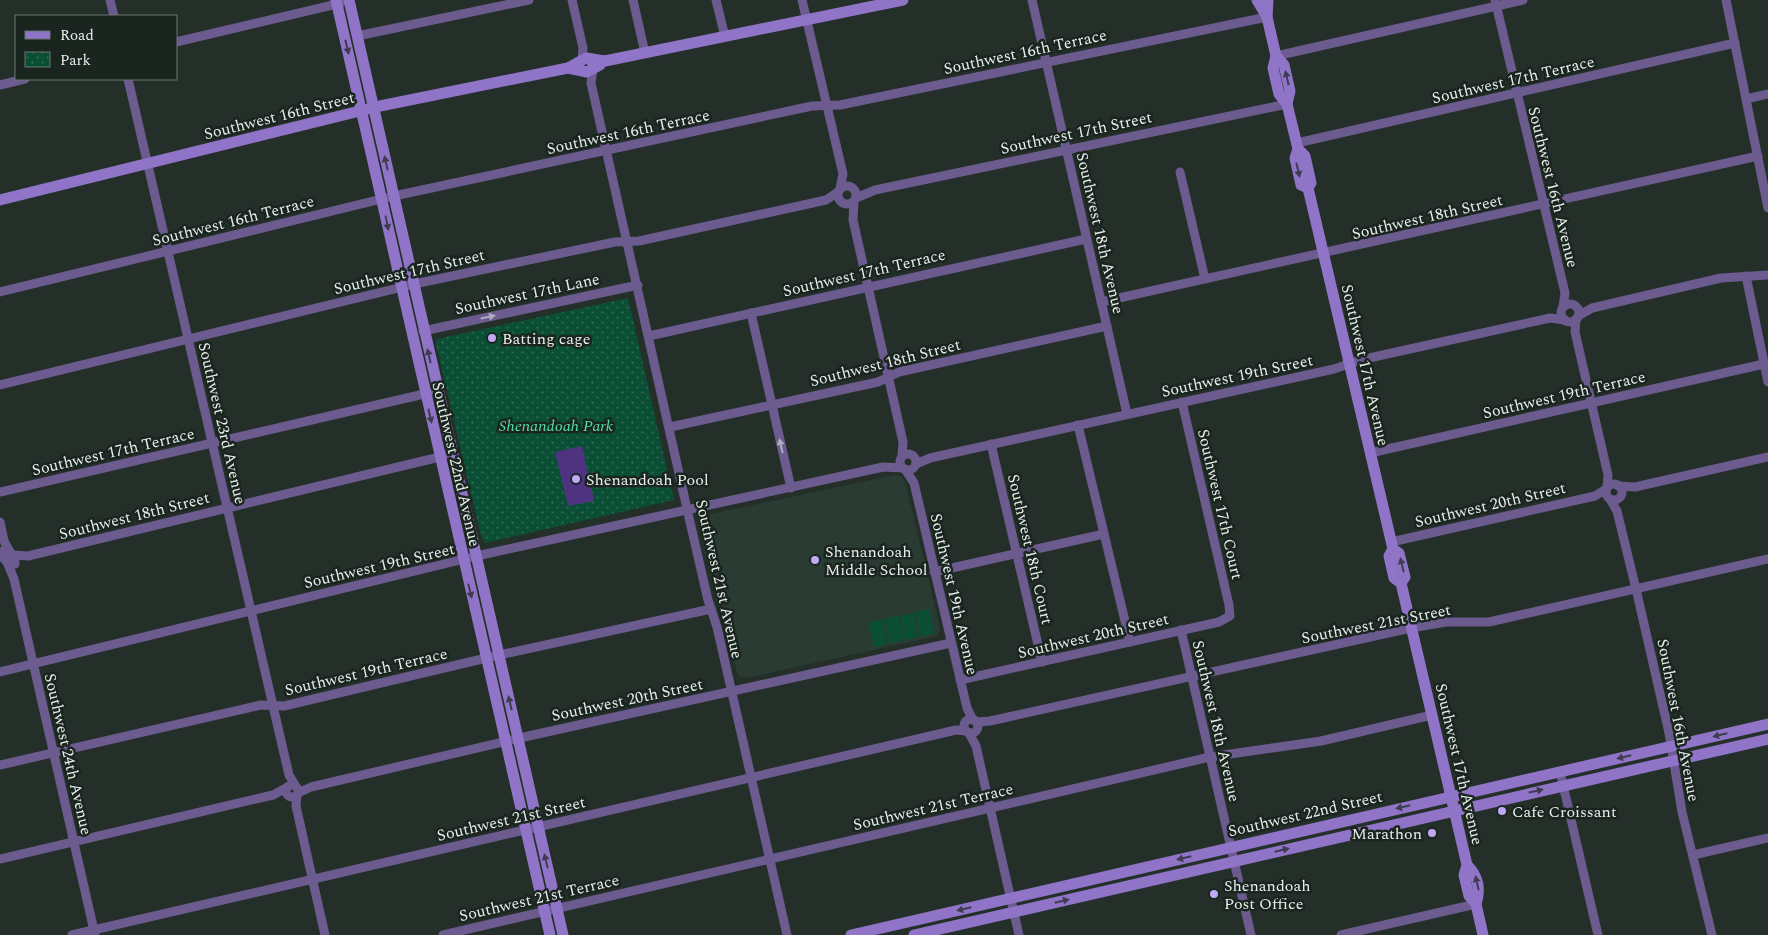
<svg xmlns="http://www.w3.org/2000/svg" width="1768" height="935" font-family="Spectral,serif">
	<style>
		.built { fill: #293b32 }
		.green { fill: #0a4f35 }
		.park { fill: url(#park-dots) }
		.water { fill: #503380 }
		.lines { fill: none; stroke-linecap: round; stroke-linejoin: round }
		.street { stroke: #6b5b8f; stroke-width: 9 }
		.secondary { stroke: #8f74c7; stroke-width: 11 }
		.oneway { fill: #3e3d52 }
		.oneway2 { fill: #b0acc2 }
		.poi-dot { fill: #bfa8f4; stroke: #1b2520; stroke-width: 2 }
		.labels { text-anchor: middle; stroke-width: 5; stroke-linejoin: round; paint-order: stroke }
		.street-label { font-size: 16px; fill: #e8efeb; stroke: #1b2520 }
		.poi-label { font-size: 16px; fill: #e8efeb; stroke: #1b2520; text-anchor: start }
		.park-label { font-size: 16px; font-style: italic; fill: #4fe3a5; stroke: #1b2520 }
	</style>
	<defs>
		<pattern id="park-dots" width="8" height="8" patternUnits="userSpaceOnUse" patternTransform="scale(1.25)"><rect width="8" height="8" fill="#0a4f35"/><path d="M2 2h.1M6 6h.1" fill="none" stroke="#2e6952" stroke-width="1.8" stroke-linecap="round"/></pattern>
	</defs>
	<rect width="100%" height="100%" fill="#242f29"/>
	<path class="built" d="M894,475L901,476L905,481L940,629L937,636L746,678L738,676L722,611L716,602L697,517Z"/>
	<g class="green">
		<path d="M929,609L934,633L921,637L915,612Z"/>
		<path d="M913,613L919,637L905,640L900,616Z"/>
		<path d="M898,616L904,640L890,643L884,619Z"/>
		<path d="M882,619L888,644L874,647L868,623Z"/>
	</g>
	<path class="park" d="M628,298L674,500L485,543L481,536L436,344L437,339Z"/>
	<path class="water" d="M582,446L594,501L568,506L555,452Z"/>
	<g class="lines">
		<g class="street">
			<path d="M110,0L114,16"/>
			<path d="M572,0L583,48L582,60"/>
			<path d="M633,0L645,53"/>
			<path d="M716,0L725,37"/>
			<path d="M802,0L843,174L840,189"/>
			<path d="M1032,0L1127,414"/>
			<path d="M1495,0L1565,293L1563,307"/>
			<path d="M1726,0L1768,208"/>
			<path d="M357,36L529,0"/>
			<path d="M176,42L341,3"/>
			<path d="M1276,56L1523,0"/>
			<path d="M593,69L591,83L690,522L708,600L717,627L787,935"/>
			<path d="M128,79L289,775L295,785"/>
			<path d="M0,85L25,79"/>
			<path d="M1746,99L1768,94"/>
			<path d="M1297,143L1735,43"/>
			<path d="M1180,172L1205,279"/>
			<circle cx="847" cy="195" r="9"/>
			<path d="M856,198L875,190L1287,104"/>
			<path d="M854,201L853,220L903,442L902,456"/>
			<path d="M1746,276L1768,382"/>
			<path d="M0,292L394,196L812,106L840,105L1267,17"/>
			<path d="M1101,302L1758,156"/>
			<circle cx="1570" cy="313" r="9"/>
			<path d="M751,313L791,488"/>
			<path d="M1578,316L1592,308L1721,278L1768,275"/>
			<path d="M1576,319L1575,332L1608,475L1607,488"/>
			<path d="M423,331L638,285"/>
			<path d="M649,336L1086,239"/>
			<path d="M0,385L419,283L615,242L639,241L826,200L838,192"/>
			<path d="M1078,425L1130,642"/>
			<path d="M670,427L878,382L899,372L1107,326"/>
			<path d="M991,444L1042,662"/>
			<path d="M1370,453L1764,364"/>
			<circle cx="908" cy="462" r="8"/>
			<path d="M916,464L930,458L1334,369L1360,360L1550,318L1565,320"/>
			<path d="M905,469L914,483L967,708L973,720"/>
			<circle cx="1614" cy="492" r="8"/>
			<path d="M1618,486L1635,487L1768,457"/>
			<path d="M0,492L437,391"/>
			<path d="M1610,499L1617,511L1636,589L1669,733L1682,812L1712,935"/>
			<path d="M0,522L4,541L10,552"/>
			<path d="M1391,542L1595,496L1606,489"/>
			<path d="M4,550L15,556V564L10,565L2,557L1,553Z"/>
			<path d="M14,555L28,556L452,454"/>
			<path d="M7,562L14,579L95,935"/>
			<path d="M934,572L1104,534"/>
			<path d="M1181,630L1251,935"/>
			<path d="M0,672L481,555L883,467L903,468"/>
			<path d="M960,680L1219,622L1230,616L1229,605L1182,402"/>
			<circle cx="971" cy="726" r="7"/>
			<path d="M976,722L990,721L1411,628L1446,622H1489L1768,559"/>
			<path d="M969,733L976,746L1019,935"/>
			<path d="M0,765L261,705L284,706L499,655L711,609"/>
			<path d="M1560,772L1598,935"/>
			<circle cx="292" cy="791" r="6"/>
			<path d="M298,793L311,787L524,737L951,643"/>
			<path d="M297,795L296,806L325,935"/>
			<path d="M1693,855L1768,838"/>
			<path d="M0,859L273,795L286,788"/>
			<path d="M72,935L956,730L966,731"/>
			<path d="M443,935L1210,757L1321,741L1432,715"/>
			<path d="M1341,935L1476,904"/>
		</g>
		<g class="secondary">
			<path d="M336,0L550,935"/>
			<path d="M349,0L563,935"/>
			<path d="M1257,0L1267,17L1276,56L1273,68L1279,94L1287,104"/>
			<path d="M1267,17L1268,0"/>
			<path d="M1276,56L1284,65L1290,91L1287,104L1298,149L1305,156L1311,183L1308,188L1393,549L1399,553L1405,577L1401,583"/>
			<path d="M592,59L605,61L903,0"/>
			<path d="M568,68L587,72L600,65"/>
			<path d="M1298,149L1295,158L1301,185L1308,188"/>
			<path d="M0,200L380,106L568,68L586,58L592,59L593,67"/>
			<path d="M1393,549L1389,556L1394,578L1401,583L1467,865L1464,875L1469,896L1476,904L1483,935"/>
			<path d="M1467,865C1478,876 1481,889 1476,904"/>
			<path d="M851,935L1768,724"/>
			<path d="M914,935L1768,739"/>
		</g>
	</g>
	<defs><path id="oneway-solid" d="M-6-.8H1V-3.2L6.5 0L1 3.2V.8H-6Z" transform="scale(1.25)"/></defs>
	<g class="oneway">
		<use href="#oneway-solid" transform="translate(347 47) rotate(77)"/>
		<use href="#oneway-solid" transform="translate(1287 78) rotate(-103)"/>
		<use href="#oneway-solid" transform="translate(386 163) rotate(-103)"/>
		<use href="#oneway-solid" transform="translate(1298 170) rotate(77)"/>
		<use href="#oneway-solid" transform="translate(387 223) rotate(78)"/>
		<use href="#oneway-solid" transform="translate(429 356) rotate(-103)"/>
		<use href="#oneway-solid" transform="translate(430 416) rotate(77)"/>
		<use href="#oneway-solid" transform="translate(1402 565) rotate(-103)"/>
		<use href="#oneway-solid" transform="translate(470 591) rotate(76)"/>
		<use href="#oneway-solid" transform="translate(510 703) rotate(-103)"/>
		<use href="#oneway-solid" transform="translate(1720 735) rotate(167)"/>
		<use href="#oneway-solid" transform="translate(1624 757) rotate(167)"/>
		<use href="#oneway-solid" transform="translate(1536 791) rotate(-12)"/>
		<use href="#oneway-solid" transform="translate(1403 807) rotate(167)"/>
		<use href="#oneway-solid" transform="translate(1282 850) rotate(-13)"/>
		<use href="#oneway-solid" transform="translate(1184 858) rotate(167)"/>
		<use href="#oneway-solid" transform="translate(546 861) rotate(-103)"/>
		<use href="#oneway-solid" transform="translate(1477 883) rotate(-103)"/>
		<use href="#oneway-solid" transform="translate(1062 901) rotate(-13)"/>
		<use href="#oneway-solid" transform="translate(964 909) rotate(167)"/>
	</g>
	<g class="oneway2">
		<use href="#oneway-solid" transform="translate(488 317) rotate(-12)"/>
		<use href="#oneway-solid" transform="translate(781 446) rotate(-103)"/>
	</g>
	<g class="poi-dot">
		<circle cx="492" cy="338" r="5"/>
		<circle cx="576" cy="479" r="5"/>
		<circle cx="815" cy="560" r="5"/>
		<circle cx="1502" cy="811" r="5"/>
		<circle cx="1432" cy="833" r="5"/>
		<circle cx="1214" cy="894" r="5"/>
	</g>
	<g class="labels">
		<g class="street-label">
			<text transform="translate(1025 51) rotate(-12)" y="6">Southwest 16th Terrace</text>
			<text transform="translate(1513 79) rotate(-13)" y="6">Southwest 17th Terrace</text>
			<text transform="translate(279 115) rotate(-14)" y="6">Southwest 16th Street</text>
			<text transform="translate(628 131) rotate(-12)" y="6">Southwest 16th Terrace</text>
			<text transform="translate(1076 132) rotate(-12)" y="6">Southwest 17th Street</text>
			<text transform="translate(1554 187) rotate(76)" y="6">Southwest 16th Avenue</text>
			<text transform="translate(1427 216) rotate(-13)" y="6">Southwest 18th Street</text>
			<text transform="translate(233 220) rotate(-14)" y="6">Southwest 16th Terrace</text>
			<text transform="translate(1101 233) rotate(77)" y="6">Southwest 18th Avenue</text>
			<text transform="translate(409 271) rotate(-13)" y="6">Southwest 17th Street</text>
			<text transform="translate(864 272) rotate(-13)" y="6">Southwest 17th Terrace</text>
			<text transform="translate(527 293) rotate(-12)" y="6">Southwest 17th Lane</text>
			<text transform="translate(885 362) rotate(-14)" y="6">Southwest 18th Street</text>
			<text transform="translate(1366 365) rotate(77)" y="6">Southwest 17th Avenue</text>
			<text transform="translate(1237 375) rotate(-12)" y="6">Southwest 19th Street</text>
			<text transform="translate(1564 394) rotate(-13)" y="6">Southwest 19th Terrace</text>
			<text transform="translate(223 423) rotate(77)" y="6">Southwest 23rd Avenue</text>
			<text transform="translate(113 451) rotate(-13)" y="6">Southwest 17th Terrace</text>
			<text transform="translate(457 464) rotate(77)" y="6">Southwest 22nd Avenue</text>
			<text transform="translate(1221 504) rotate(77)" y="6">Southwest 17th Court</text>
			<text transform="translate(1490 504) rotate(-13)" y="6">Southwest 20th Street</text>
			<text transform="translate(134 515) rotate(-14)" y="6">Southwest 18th Street</text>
			<text transform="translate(1031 549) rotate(77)" y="6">Southwest 18th Court</text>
			<text transform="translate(379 565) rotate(-13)" y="6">Southwest 19th Street</text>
			<text transform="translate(720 579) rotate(77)" y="6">Southwest 21st Avenue</text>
			<text transform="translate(955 594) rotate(77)" y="6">Southwest 19th Avenue</text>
			<text transform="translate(1376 623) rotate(-11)" y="6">Southwest 21st Street</text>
			<text transform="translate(1093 635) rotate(-13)" y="6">Southwest 20th Street</text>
			<text transform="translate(366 671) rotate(-13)" y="6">Southwest 19th Terrace</text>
			<text transform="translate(627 699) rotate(-12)" y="6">Southwest 20th Street</text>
			<text transform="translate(1679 720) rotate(79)" y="6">Southwest 16th Avenue</text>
			<text transform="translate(1217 721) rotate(77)" y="6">Southwest 18th Avenue</text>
			<text transform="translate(69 754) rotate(77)" y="6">Southwest 24th Avenue</text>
			<text transform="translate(1460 764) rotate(77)" y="6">Southwest 17th Avenue</text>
			<text transform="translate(933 806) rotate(-13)" y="6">Southwest 21st Terrace</text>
			<text transform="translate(1305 813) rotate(-13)" y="6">Southwest 22nd Street</text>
			<text transform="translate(511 818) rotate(-13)" y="6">Southwest 21st Street</text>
			<text transform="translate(539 897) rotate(-13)" y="6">Southwest 21st Terrace</text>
		</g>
		<g class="poi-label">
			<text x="502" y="344">Batting cage</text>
			<text x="586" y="485">Shenandoah Pool</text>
			<text x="825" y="557">Shenandoah<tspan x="825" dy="18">Middle School</tspan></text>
			<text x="1512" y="817">Cafe Croissant</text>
			<text x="1422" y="839" text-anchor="end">Marathon</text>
			<text x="1224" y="891">Shenandoah<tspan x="1224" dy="18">Post Office</tspan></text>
		</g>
		<g class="park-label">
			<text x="556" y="431">Shenandoah Park</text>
		</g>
	</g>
	<rect x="15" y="15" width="162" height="65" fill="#1b2520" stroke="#6d7671"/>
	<rect x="25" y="31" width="25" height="8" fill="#8f74c7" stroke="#6d7671"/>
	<text x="60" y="40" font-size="15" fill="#e8efeb">Road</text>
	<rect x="25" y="52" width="25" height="15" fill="url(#park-dots)" stroke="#6d7671"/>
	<text x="60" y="65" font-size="15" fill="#e8efeb">Park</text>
</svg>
